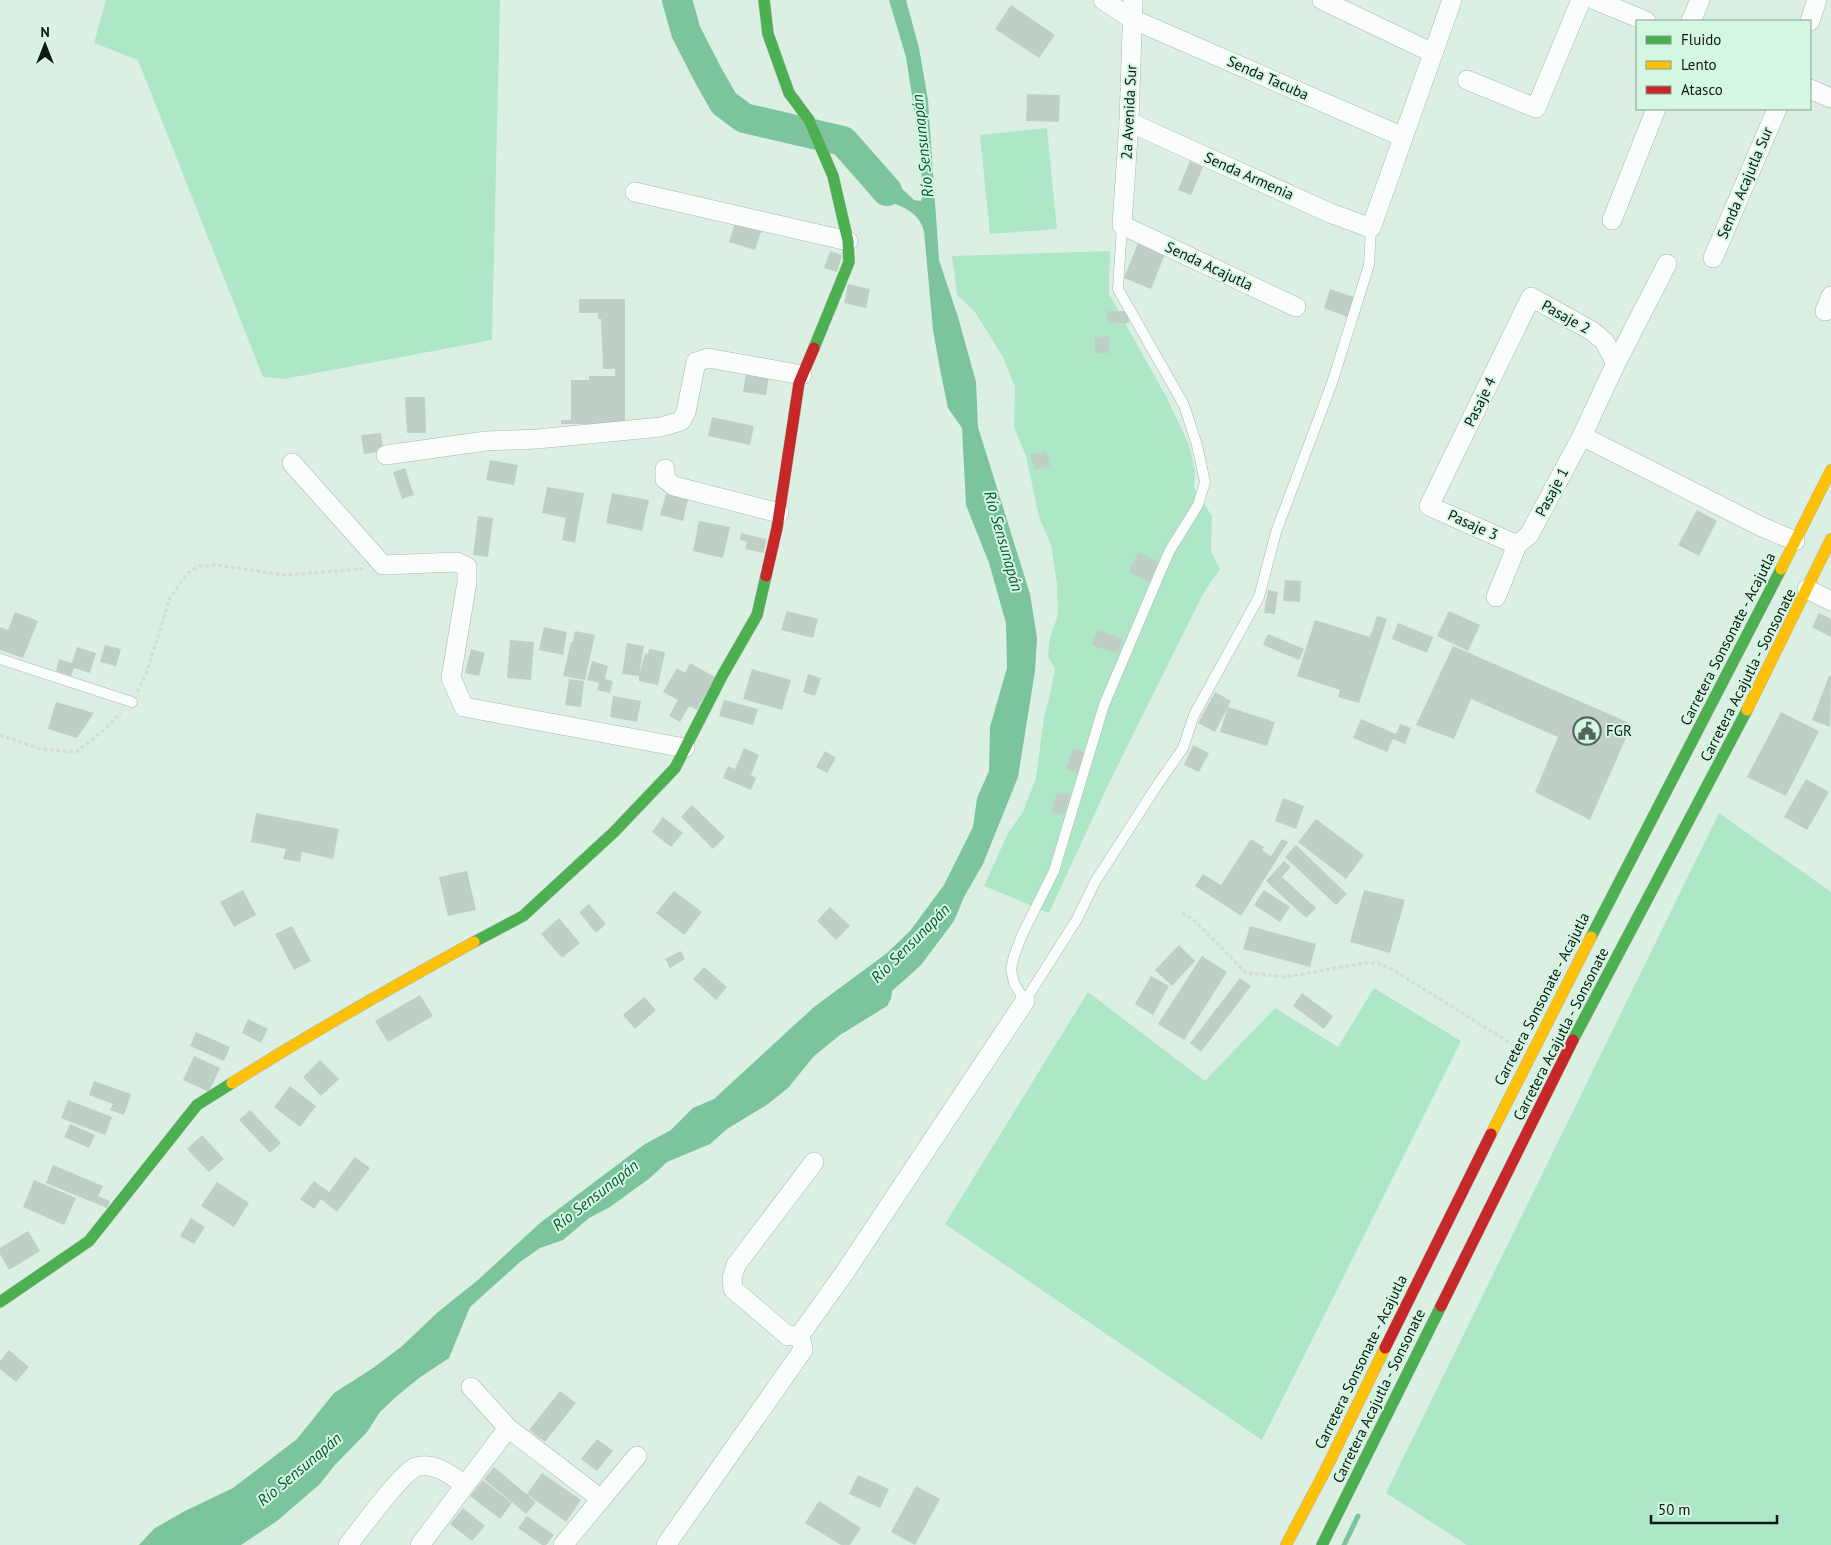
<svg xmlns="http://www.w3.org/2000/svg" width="1831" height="1545" font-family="'PT Sans',sans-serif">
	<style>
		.green { fill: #aee7c7 }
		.water { fill: #7bc49e }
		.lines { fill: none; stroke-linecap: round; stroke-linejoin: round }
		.stream { stroke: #7bc49e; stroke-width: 5 }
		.river { stroke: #7bc49e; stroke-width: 30 }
		.building { fill: #c0cfc5 }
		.lane-casing { stroke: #a8b7ae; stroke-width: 11 }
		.street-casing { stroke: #a8b7ae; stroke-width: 20 }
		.fast-casing { stroke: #a8b7ae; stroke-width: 12 }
		.slow-casing { stroke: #a8b7ae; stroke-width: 12 }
		.jam-casing { stroke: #a8b7ae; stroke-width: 12 }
		.path { stroke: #d6dcd9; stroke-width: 3; stroke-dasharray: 4 2.5; stroke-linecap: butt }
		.lane { stroke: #fafdfb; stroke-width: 10 }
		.street { stroke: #fafdfb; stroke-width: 19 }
		.fast { stroke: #4caf50; stroke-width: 11 }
		.slow { stroke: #ffc107; stroke-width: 11 }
		.jam { stroke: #c62828; stroke-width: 11 }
		.labels { text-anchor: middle; stroke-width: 4; stroke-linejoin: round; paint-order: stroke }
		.street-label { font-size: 15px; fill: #0d1912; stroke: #d4f7e2 }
		.poi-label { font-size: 15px; fill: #0d1912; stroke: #d4f7e2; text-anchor: start }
		.water-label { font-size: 16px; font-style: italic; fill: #075636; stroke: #d4f7e2 }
	</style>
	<rect width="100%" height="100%" fill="#dcefe3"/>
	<g class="green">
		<path d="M106,0H500L492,340L284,379L263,377L138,60L94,43Z"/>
		<path d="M1047,128L1057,229L990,234L980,135Z"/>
		<path d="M1110,251L1109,294L1168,400L1189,445L1195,471L1194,488L1212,516L1211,552L1220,569L1204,592L1109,783L1049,913L984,886L1008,833L1023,812L1036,778L1044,717L1050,695L1055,669L1048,656L1050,637L1058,615L1057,583L1051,545L1039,517L1026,456L1014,427L1015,387L1003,357L975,312L957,295L952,256Z"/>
		<path d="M1719,813L1831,892V1545H1467L1386,1493Z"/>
		<path d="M1374,988L1461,1041L1262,1440L945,1224L1088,992L1205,1081L1275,1008L1338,1047Z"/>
	</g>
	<path class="water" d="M889,0H906L919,48L928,100L939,260L958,317L976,382L978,427L1030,594L1037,638L1035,671L1018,777L983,864L964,897L954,921L921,965L892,991L891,999L887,1006L840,1035L814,1056L788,1088L768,1104L727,1129L710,1144L667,1162L650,1178L610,1207L589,1218L563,1240L540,1248L520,1262L470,1307L449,1358L419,1378L397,1396L380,1412L367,1432L334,1466L320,1484L277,1521L241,1545H139L155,1528L185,1511L233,1488L297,1439L334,1393L373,1368L401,1347L438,1312L478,1280L540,1223L645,1144L671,1130L693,1108L714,1099L814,1007L887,953L910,931L944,885L973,827L977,798L989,771L990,727L1007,668L1006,623L989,563L966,505L962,428L948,408L941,374L933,330L924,231C916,203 890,208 872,190C866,184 864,169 861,161L871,171L898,185L914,200L921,201L923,193L919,141L906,57Z"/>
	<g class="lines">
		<path class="stream" d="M1344,1545L1358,1516"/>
		<path class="river" d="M677,0L686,32L708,75L724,103L744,118L843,141L887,191"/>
	</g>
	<g class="building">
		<path d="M1011,5L1055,35L1039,58L995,29Z"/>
		<path d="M1027,94L1060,95L1059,122L1026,121Z"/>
		<path d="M1190,161L1203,167L1191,195L1178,190Z"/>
		<path d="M736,220L762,229L755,250L729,242Z"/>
		<path d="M1138,243L1165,254L1151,289L1124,278Z"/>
		<path d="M830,251L842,255L837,272L824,268Z"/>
		<path d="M848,284L870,289L866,308L844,303Z"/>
		<path d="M1330,289L1354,297L1347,317L1324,308Z"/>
		<path d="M579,299H625V424H561V420H571V380H589V376H615V369H603L601,319H598V313H579Z"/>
		<rect x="1107" y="311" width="22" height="12"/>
		<path d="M1109,336V353H1095V337Z"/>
		<path d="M746,373L769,376L766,395L743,392Z"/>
		<path d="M405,397H425L426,433H407Z"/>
		<path d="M712,417L754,426L750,445L708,436Z"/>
		<path d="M381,433L383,451L364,454L361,435Z"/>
		<path d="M1046,451L1050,466L1035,470L1031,455Z"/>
		<path d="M490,460L518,465L514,485L486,480Z"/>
		<path d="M405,468L414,495L402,499L393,472Z"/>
		<path d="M547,487L584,493L575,543L562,540L566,518L542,513Z"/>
		<path d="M612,493L649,500L642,531L606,523Z"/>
		<path d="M666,494L688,500L683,521L660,515Z"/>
		<path d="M1697,510L1717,521L1699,556L1678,545Z"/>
		<path d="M478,516L493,518L488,557L473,555Z"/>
		<path d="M699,521L730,527L723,558L693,551Z"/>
		<path d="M741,533L766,539L764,553L745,549L747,542L740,540Z"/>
		<path d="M1138,552L1158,562L1149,582L1129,572Z"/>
		<path d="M1285,580L1301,581L1300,602L1283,601Z"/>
		<path d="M1268,590L1278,592L1275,614L1264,613Z"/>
		<path d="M787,611L818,619L813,638L781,630Z"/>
		<path d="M1449,611L1480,625L1468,651L1437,636Z"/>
		<path d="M15,612L38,621L23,658L0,650V627L8,630Z"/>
		<path d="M1819,613L1831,619V637L1812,627Z"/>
		<path d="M1377,616L1387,619L1359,703L1338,697L1340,690L1297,676L1315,620L1370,637Z"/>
		<path d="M1398,623L1433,637L1427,653L1392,639Z"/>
		<path d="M544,627L567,632L563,655L539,650Z"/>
		<path d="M1097,630L1123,639L1118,654L1092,645Z"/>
		<path d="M575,631L595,635L585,680L563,676L571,642H573Z"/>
		<path d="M1268,634L1304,649L1299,660L1263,645Z"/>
		<path d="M510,640L534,642L531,680L507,678Z"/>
		<path d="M627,643L644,646L639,675L645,653L648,654L649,649L665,652L658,685L639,681V676L622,674Z"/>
		<path d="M105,645L121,649L116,666L100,662Z"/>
		<path d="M1453,646L1632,724L1590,820L1535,792L1558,737L1471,699L1454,739L1416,725Z"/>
		<path d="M77,647L96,653L90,673L74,668L71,676L56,671L59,659L72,663Z"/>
		<path d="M471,649L485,653L479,676L465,673Z"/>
		<path d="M592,661L608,666L605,679L613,681L610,693L597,690L599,683L587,680Z"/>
		<path d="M690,663L715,677L697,710L689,706L680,722L669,716L678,700L663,692L677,668L685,673Z"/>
		<path d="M752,669L791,680L782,710L743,699Z"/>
		<path d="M808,674L821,678L815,696L803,692Z"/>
		<path d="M1829,676H1831L1830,727L1812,720Z"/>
		<path d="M569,679L584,681L581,707L565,705Z"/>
		<path d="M1215,692L1231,701L1215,732L1198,723Z"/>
		<path d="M613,696L641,701L637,722L610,717Z"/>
		<path d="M724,700L758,709L753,725L719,716Z"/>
		<path d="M56,702L94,713L77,738L48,729Z"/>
		<path d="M1228,707L1275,722L1267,746L1220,732Z"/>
		<path d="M1781,712L1819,731L1786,796L1747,777Z"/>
		<path d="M1361,719L1396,734L1400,724L1411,728L1405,744L1393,739L1387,752L1353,738Z"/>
		<path d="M1193,745L1209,753L1199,772L1184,765Z"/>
		<path d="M744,748L759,755L751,775L756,778L751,790L723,778L728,766L735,769Z"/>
		<path d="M1073,748L1085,752L1078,773L1066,769Z"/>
		<path d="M825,751L836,758L827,773L816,767Z"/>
		<path d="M1806,779L1829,792L1807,830L1784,817Z"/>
		<path d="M1057,792L1070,795L1064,815L1051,812Z"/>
		<path d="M1283,798L1304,806L1296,829L1275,821Z"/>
		<path d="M692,805L725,837L713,849L681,817Z"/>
		<path d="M256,813L339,829L333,859L302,852L300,862L283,859L286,849L251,842Z"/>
		<path d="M663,817L683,833L671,847L652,832Z"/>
		<path d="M1316,819L1364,855L1346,879L1298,842Z"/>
		<path d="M1251,839L1264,847L1262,850L1271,856L1282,839L1288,842L1241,916L1195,886L1203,874L1221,885Z"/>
		<path d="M1296,845L1347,894L1336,905L1285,857Z"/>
		<path d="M1284,861L1291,867L1282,877L1316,908L1306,918L1266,881Z"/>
		<path d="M467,871L476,910L448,916L439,877Z"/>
		<path d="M243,890L256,915L234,927L220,902Z"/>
		<path d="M1264,890L1290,907L1280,922L1254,905Z"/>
		<path d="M1364,890L1405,900L1390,953L1350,942Z"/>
		<path d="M674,891L702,912L684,935L656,913Z"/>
		<path d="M589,904L606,924L596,933L579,912Z"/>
		<path d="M830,907L850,926L836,940L817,921Z"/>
		<path d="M559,918L580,943L562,958L541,934Z"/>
		<path d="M292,926L311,961L294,970L275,934Z"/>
		<path d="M1250,926L1316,944L1310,967L1243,949Z"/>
		<path d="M1179,945L1195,961L1172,986L1155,970Z"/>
		<path d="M681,951L685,959L670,968L665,959Z"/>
		<path d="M1202,956L1227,972L1184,1040L1158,1024Z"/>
		<path d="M704,967L727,987L716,1000L693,979Z"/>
		<path d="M1151,976L1169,986L1153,1015L1135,1004Z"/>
		<path d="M1240,978L1251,986L1201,1052L1190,1043Z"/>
		<path d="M1302,993L1333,1016L1324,1029L1293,1006Z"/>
		<path d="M420,995L433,1016L388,1042L375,1021Z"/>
		<path d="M644,997L656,1010L635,1029L623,1015Z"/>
		<path d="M248,1019L268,1029L261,1043L242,1033Z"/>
		<path d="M196,1032L230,1047L224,1061L190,1046Z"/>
		<path d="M194,1056L220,1068L209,1092L183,1080Z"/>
		<path d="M320,1060L339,1079L321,1096L303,1077Z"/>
		<path d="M94,1081L131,1094L124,1115L110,1110L113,1104L89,1095Z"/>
		<path d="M290,1086L316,1106L300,1127L274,1107Z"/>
		<path d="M68,1100L112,1117L105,1135L61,1118Z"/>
		<path d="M250,1110L281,1143L270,1153L239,1120Z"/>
		<path d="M70,1124L95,1135L89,1148L64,1137Z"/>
		<path d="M202,1135L224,1159L209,1172L187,1149Z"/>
		<path d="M355,1157L370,1168L337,1212L321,1199L314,1209L300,1199L314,1181L329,1192Z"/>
		<path d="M53,1165L103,1186L98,1196L110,1201L107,1208L46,1183Z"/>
		<path d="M34,1180L76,1198L64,1225L23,1207Z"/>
		<path d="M217,1182L249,1203L234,1227L201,1206Z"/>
		<path d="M191,1218L205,1227L194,1244L180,1236Z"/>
		<path d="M28,1231L40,1251L9,1270L0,1254V1248Z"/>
		<path d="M9,1350L29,1367L16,1382L0,1369V1361Z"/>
		<path d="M560,1391L576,1403L545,1442L529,1430Z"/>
		<path d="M597,1439L613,1451L597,1471L581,1459Z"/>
		<path d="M494,1467L536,1502L526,1514L484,1479Z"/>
		<path d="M542,1473L581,1500L566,1522L527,1494Z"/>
		<path d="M858,1475L889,1489L880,1508L849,1494Z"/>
		<path d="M483,1480L512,1503L500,1519L470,1496Z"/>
		<path d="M916,1486L940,1499L915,1545L891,1532Z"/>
		<path d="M819,1501L861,1528L850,1545H841L805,1523Z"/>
		<path d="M463,1508L485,1526L472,1541L450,1524Z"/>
		<path d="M527,1516L554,1535L546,1545H542L518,1528Z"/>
	</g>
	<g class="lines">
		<g class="lane-casing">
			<g id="lane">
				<path d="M1122,225L1118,289L1184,405L1197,445L1205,482L1198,505L1170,550L1162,568L1104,705L1054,871L1022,935L1014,956L1011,969L1014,983L1025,1001L1077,919L1095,882L1156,787L1183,748L1194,715L1259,597L1276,532L1332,383L1369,265L1371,228"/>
				<path d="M0,659L132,702"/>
			</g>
		</g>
		<g class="street-casing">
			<g id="street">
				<path d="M1103,0L1132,19L1403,137"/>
				<path d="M1133,0L1129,122L1122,225L1296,307"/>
				<path d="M1322,0L1433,53"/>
				<path d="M1595,0L1646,21"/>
				<path d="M1691,21L1700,0"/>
				<path d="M1810,21L1817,0"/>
				<path d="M1467,80L1536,108L1581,0"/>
				<path d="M1810,89L1831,98"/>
				<path d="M1129,122L1330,213L1371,228L1452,0"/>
				<path d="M635,192L848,241"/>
				<path d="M1612,220L1656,109"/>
				<path d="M1713,258L1777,109"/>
				<path d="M1825,311L1831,296"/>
				<path d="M1582,436L1762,527L1795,541"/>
				<path d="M386,455L486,441L537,439L661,427L681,421L686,412L696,362L708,358L802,375"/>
				<path d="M292,463L383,565L457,562L467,567V582L451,678L464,707L685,748"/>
				<path d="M665,469V479L674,486L779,513"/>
				<path d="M1517,545L1429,506L1531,297L1592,331L1604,341L1616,363"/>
				<path d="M1807,589L1831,601"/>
				<path d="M1496,597L1517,545L1529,535L1582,436L1616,363L1667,264"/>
				<path d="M800,1335L788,1336L733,1289L732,1278L736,1265L814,1162"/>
				<path d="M471,1387L508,1428"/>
				<path d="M348,1545C360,1530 402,1472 416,1467C434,1461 452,1476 465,1485"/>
				<path d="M420,1545L508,1428L601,1499"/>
				<path d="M563,1545L637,1456"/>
				<path d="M666,1545L803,1350L800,1335L845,1272L1025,1001"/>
			</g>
		</g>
		<g class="fast-casing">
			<g id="fast">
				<path d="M764,0L768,34L789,93L809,120L833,176L848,241L849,262L814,348"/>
				<path d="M1591,937L1781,569"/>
				<path d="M474,942L523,916L614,832L675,768L722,676L757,615L766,576"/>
				<path d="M1573,1040L1747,710"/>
				<path d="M0,1302L89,1241L197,1105L232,1083"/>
				<path d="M1322,1545L1441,1306"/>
			</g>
		</g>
		<g class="slow-casing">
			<g id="slow">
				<path d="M1781,569L1831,470"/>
				<path d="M1747,710L1831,539"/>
				<path d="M232,1083C311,1033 392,987 474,942"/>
				<path d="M1491,1134L1591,937"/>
				<path d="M1286,1545L1324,1473L1385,1348"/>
			</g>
		</g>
		<g class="jam-casing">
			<g id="jam">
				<path d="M766,576L777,528L799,383L814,348"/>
				<path d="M1441,1306L1573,1040"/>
				<path d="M1385,1348L1491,1134"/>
			</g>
		</g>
		<g class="path">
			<path d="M137,692L146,674L170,598L188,573L199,566L216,565L284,575L363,569"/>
			<path d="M0,735L41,749L76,752L104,730L121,713"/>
			<path d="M1182,913L1193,919L1246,973L1286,977L1364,963H1378L1390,968L1512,1044"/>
		</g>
		<use href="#lane" class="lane"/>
		<use href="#street" class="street"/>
		<use href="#fast" class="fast"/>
		<use href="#slow" class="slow"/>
		<use href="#jam" class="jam"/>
	</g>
	<defs>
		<g id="civic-ring" transform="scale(1.4375)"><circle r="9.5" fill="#d4f7e2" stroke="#55645b" stroke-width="1.5"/><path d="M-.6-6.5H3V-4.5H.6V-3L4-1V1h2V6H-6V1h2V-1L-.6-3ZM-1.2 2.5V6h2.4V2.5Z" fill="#55645b"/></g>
	</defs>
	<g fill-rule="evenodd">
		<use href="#civic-ring" x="1587" y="731"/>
	</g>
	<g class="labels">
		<g class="street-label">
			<text transform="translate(1268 78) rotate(24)" y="5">Senda Tacuba</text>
			<text transform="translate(1129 112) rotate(-87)" y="5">2a Avenida Sur</text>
			<text transform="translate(1249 176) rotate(24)" y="5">Senda Armenia</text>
			<text transform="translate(1745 183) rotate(-67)" y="5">Senda Acajutla Sur</text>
			<text transform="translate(1209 266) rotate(25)" y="5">Senda Acajutla</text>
			<text transform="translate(1566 317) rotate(29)" y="5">Pasaje 2</text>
			<text transform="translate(1480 402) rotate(-64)" y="5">Pasaje 4</text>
			<text transform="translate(1552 492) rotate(-62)" y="5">Pasaje 1</text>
			<text transform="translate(1473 525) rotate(24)" y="5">Pasaje 3</text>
			<text transform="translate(1728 639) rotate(-63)" y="5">Carretera Sonsonate - Acajutla</text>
			<text transform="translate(1748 675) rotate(-63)" y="5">Carretera Acajutla - Sonsonate</text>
			<text transform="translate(1542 999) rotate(-63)" y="5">Carretera Sonsonate - Acajutla</text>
			<text transform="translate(1561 1034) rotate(-63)" y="5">Carretera Acajutla - Sonsonate</text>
			<text transform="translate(1361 1362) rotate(-64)" y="5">Carretera Sonsonate - Acajutla</text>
			<text transform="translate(1379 1396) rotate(-64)" y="5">Carretera Acajutla - Sonsonate</text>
		</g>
		<g class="poi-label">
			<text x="1606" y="736">FGR</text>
		</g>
		<g class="water-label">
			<text transform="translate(922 146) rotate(-96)" y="6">Río Sensunapán</text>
			<text transform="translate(1004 541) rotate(74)" y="6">Río Sensunapán</text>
			<text transform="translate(910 943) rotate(-45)" y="6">Río Sensunapán</text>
			<text transform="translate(595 1195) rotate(-38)" y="6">Río Sensunapán</text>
			<text transform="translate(299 1469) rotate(-40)" y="6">Río Sensunapán</text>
		</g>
	</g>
	<rect x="1636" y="20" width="175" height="90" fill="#d4f7e2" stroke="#849e8f"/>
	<rect x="1646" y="36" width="25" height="8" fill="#4caf50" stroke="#849e8f"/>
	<text x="1681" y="45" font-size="15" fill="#0d1912">Fluido</text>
	<rect x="1646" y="61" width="25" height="8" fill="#ffc107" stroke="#849e8f"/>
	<text x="1681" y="70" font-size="15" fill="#0d1912">Lento</text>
	<rect x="1646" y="86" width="25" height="8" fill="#c62828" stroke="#849e8f"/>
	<text x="1681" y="95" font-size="15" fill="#0d1912">Atasco</text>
	<g transform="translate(45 45)" stroke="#d4f7e2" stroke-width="4" paint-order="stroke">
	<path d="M0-4L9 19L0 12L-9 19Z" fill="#0d1912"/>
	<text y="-8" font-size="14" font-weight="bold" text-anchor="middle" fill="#0d1912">N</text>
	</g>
	<path d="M1651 1515v8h126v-8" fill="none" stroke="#0d1912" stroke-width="2.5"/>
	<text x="1658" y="1515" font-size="15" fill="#0d1912" stroke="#d4f7e2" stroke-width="4" paint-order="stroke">50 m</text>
</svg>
